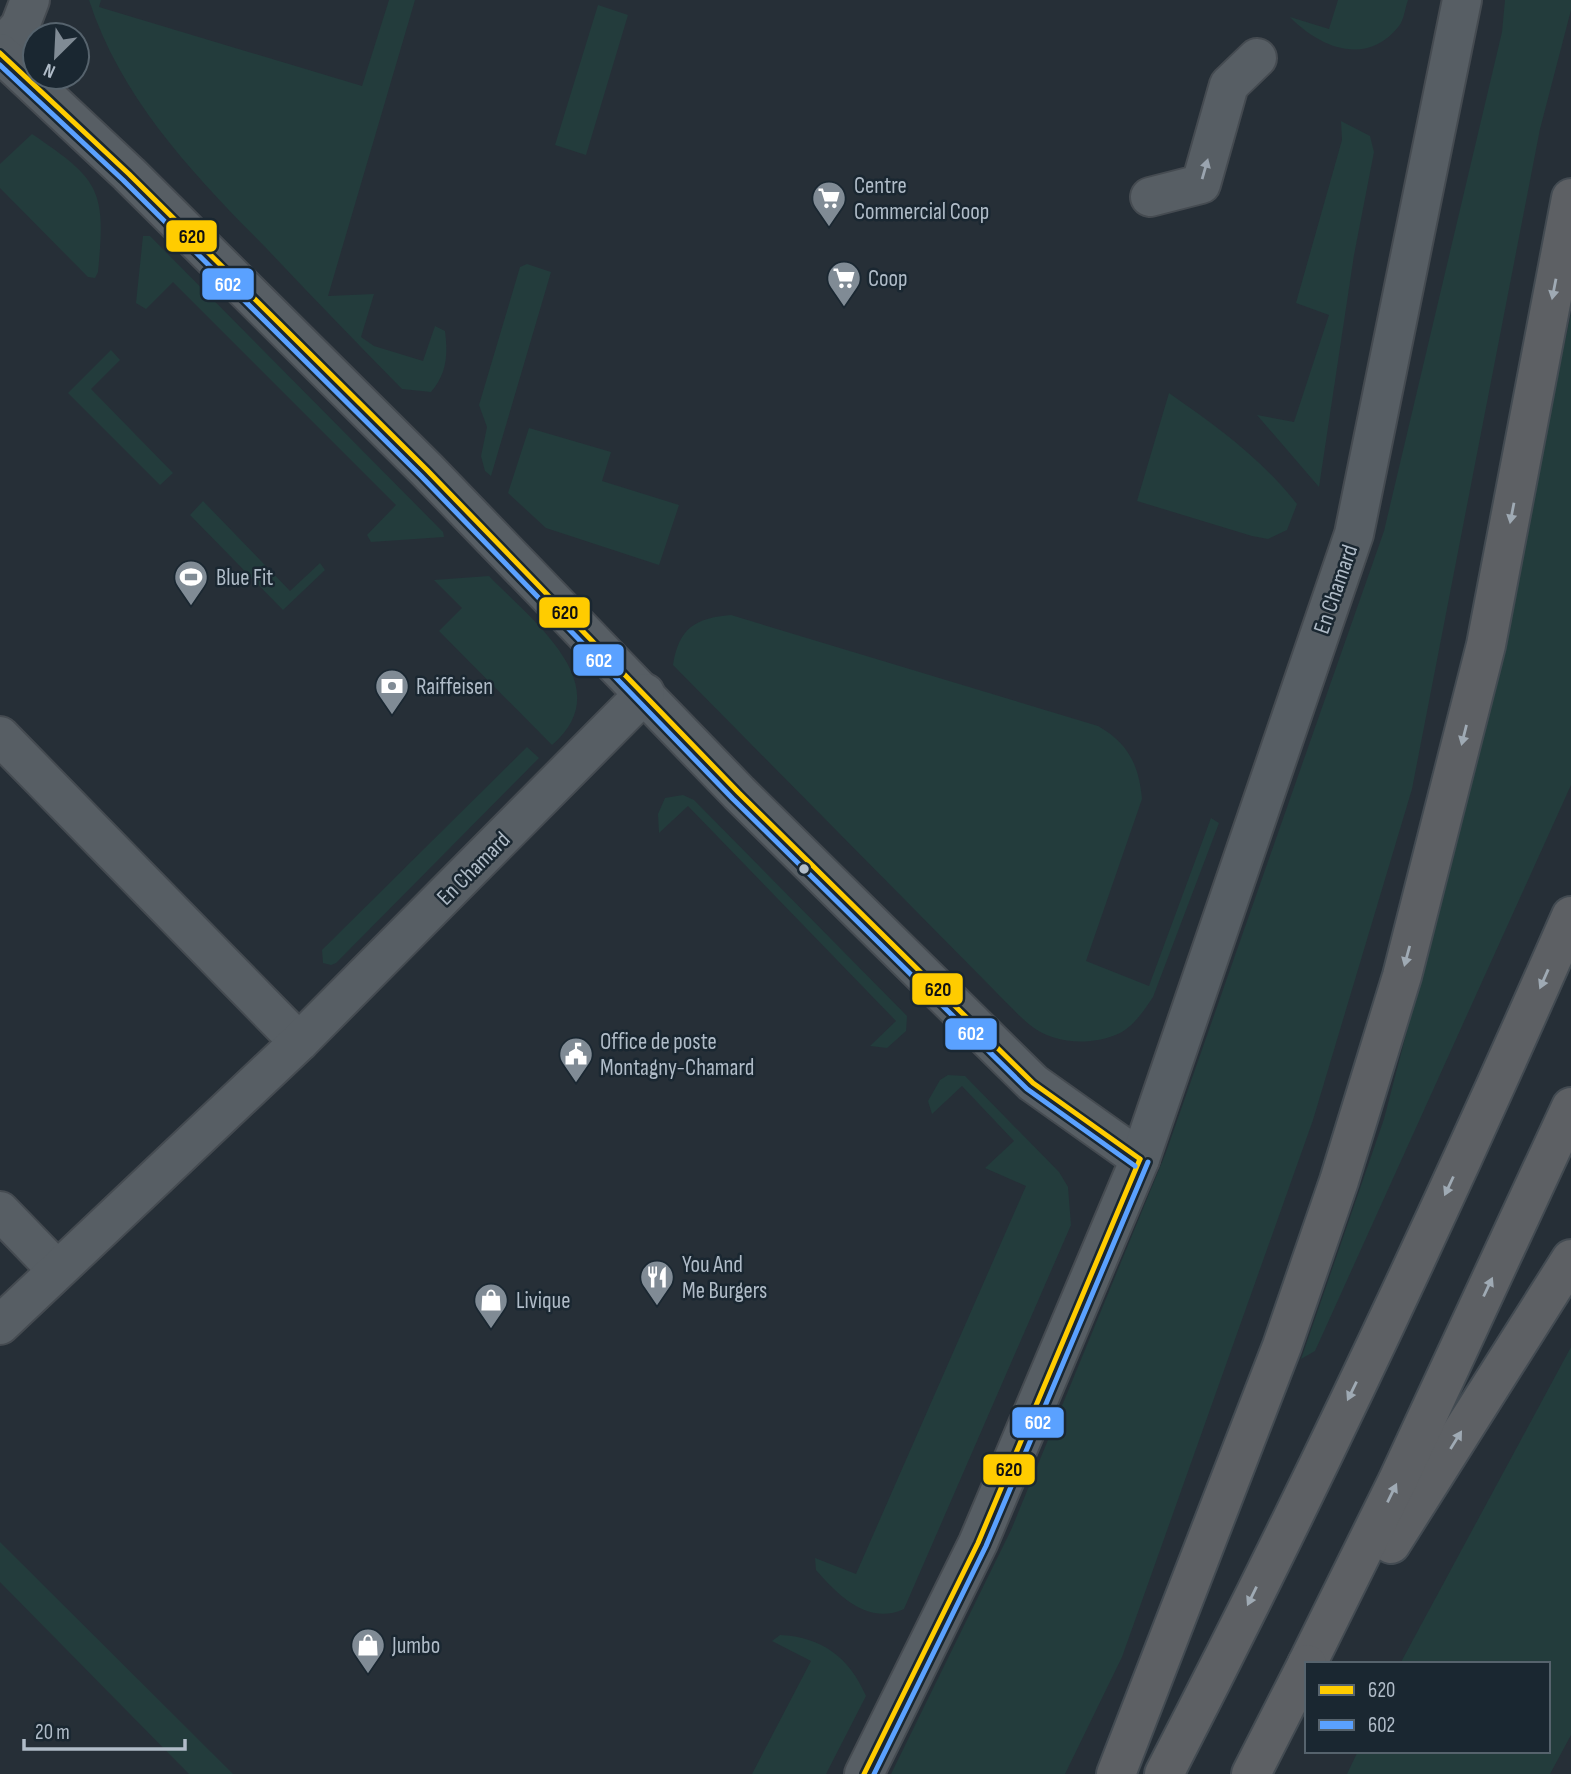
<svg xmlns="http://www.w3.org/2000/svg" width="1571" height="1774" font-family="'Sofia Sans Condensed',sans-serif">
	<style>
		.green { fill: #233c3c }
		.lines { fill: none; stroke-linecap: round; stroke-linejoin: round }
		.minor-casing { stroke: #454b51; stroke-width: 42 }
		.highway-casing { stroke: #434b52; stroke-width: 42 }
		.minor { stroke: #575e64; stroke-width: 38 }
		.highway { stroke: #5d6064; stroke-width: 38 }
		.bus-1-casing { stroke: #1a2731; stroke-width: 10 }
		.bus-2-casing { stroke: #1a2731; stroke-width: 10 }
		.bus-1 { stroke: #fc0; stroke-width: 5 }
		.bus-2 { stroke: #5aa1ff; stroke-width: 5 }
		.oneway { fill: #9aa4af }
		.oneway2 { fill: #9faab4 }
		.bus-dot { fill: #b0bcc8; stroke: #1a2731; stroke-width: 2.5 }
		.labels { text-anchor: middle; stroke-width: 5; stroke-linejoin: round; paint-order: stroke }
		.poi-label { font-size: 23px; fill: #b0bcc8; stroke: #1a2731; text-anchor: start }
		.street-label { font-size: 23px; fill: #b0bcc8; stroke: #1a2731 }
		.line-badge { stroke: #1a2731; stroke-width: 2.5 }
		.badge-label { font-size: 19px; text-anchor: middle; font-weight: bold; fill: #fff }
		.pale-badge-label { font-size: 19px; text-anchor: middle; font-weight: bold; fill: #111 }
	</style>
	<rect width="100%" height="100%" fill="#262f37"/>
	<g class="green">
		<path d="M89,0H101L99,7L362,86L389,0H415L328,296L374,294L361,337L374,346L423,361L435,326L445,331C448,355 447,373 431,392L402,389C357,343 312,297 268,250C195,176 122,101 89,0Z"/>
		<path d="M1338,0H1408C1405,8 1404,20 1399,26C1367,67 1320,48 1290,17L1329,29Z"/>
		<path d="M1505,0H1571V10L1540,129L1412,789L1313,1120L1122,1657L1065,1774H891L1011,1530L1165,1155L1384,531L1502,32Z"/>
		<path d="M598,5L628,15L586,155L555,145Z"/>
		<path d="M1341,121L1370,136L1374,152L1354,255L1319,487L1257,415L1294,422L1329,315L1296,303L1342,140Z"/>
		<path d="M32,134C100,180 106,190 98,272L95,278L88,277L0,188V164Z"/>
		<path d="M143,236H150L443,532L444,537L371,542L367,535L396,505L173,282L146,309L136,303Z"/>
		<path d="M527,264L551,272L491,476L485,471L481,456L487,427L479,405L520,267Z"/>
		<path d="M1571,313V785L1315,1351L1301,1359L1384,1119L1471,784Z"/>
		<path d="M111,350L120,360L91,389L173,473L160,485L68,393Z"/>
		<path d="M1169,393C1216,426 1261,458 1297,504L1287,530L1268,539L1252,536L1137,501Z"/>
		<path d="M529,428L611,452L602,481L679,505L659,565L546,528L508,493Z"/>
		<path d="M203,501L290,591L320,563L325,570L283,610L190,515Z"/>
		<path d="M489,576C531,620 621,686 552,745L439,631L462,608L434,580Z"/>
		<path d="M731,615L1098,726C1128,743 1139,765 1142,799L1086,961L1149,986L1211,818L1219,823L1153,997C1145,1009 1134,1026 1120,1033C1092,1046 1055,1045 1030,1025C1018,1015 1006,1002 995,991L673,665C679,628 695,618 731,615Z"/>
		<path d="M527,747L539,758L336,963L331,965L323,963L322,950Z"/>
		<path d="M683,795L694,800L907,1016L906,1031L887,1048L870,1046L896,1021L688,806L659,833L658,814L665,798Z"/>
		<path d="M948,1075L965,1076L1059,1172L1068,1187L1071,1225L904,1609C868,1626 838,1595 816,1570L815,1558L856,1574L1026,1186L985,1168L1014,1141L962,1086L932,1114L928,1101L940,1080Z"/>
		<path d="M1571,1347V1735L1550,1774H1347L1358,1751H1548V1664H1400Z"/>
		<path d="M0,1542L233,1774H189L0,1582Z"/>
		<path d="M780,1635C822,1637 849,1657 866,1696L826,1774H752L811,1661L772,1641Z"/>
	</g>
	<g class="lines">
		<g class="minor-casing">
			<g id="minor">
				<path d="M0,49L20,26L30,0"/>
				<path d="M0,53L129,174L427,470L739,793L1033,1083L1140,1159"/>
				<path d="M1150,197L1201,184L1229,85L1257,58"/>
				<path d="M0,736L299,1042"/>
				<path d="M0,1211L57,1270"/>
				<path d="M0,1325L299,1042L645,693"/>
				<path d="M864,1774L978,1543L1140,1159L1354,534L1462,0"/>
			</g>
		</g>
		<g class="highway-casing">
			<g id="highway">
				<path d="M1391,1544L1571,1259"/>
				<path d="M1307,1664L1397,1482L1571,1107"/>
				<path d="M1116,1774L1282,1346L1339,1181L1402,976L1486,645L1571,198"/>
				<path d="M1164,1774C1309,1493 1444,1206 1571,916"/>
				<path d="M1251,1774L1307,1664"/>
			</g>
		</g>
		<use href="#minor" class="minor"/>
		<use href="#highway" class="highway"/>
		<g class="bus-1-casing">
			<g id="bus-1">
				<path d="M0,53L129,174L427,470L739,793L1033,1083L1140,1159"/>
				<path d="M864,1774L978,1543L1140,1159"/>
			</g>
		</g>
		<g class="bus-2-casing">
			<g id="bus-2">
				<path d="M0,65L123,180L421,476L733,799L1027,1089L1135,1166"/>
				<path d="M874,1774L986,1546L1148,1162"/>
			</g>
		</g>
		<use href="#bus-1" class="bus-1"/>
		<use href="#bus-2" class="bus-2"/>
	</g>
	<defs><path id="oneway-solid" d="M-6-.8H1V-3.2L6.5 0L1 3.2V.8H-6Z" transform="scale(1.75)"/></defs>
	<use class="oneway" href="#oneway-solid" transform="translate(1205 169) rotate(-74)"/>
	<g class="oneway2">
		<use href="#oneway-solid" transform="translate(1554 289) rotate(101)"/>
		<use href="#oneway-solid" transform="translate(1512 513) rotate(101)"/>
		<use href="#oneway-solid" transform="translate(1464 735) rotate(104)"/>
		<use href="#oneway-solid" transform="translate(1407 956) rotate(105)"/>
		<use href="#oneway-solid" transform="translate(1544 979) rotate(114)"/>
		<use href="#oneway-solid" transform="translate(1449 1186) rotate(115)"/>
		<use href="#oneway-solid" transform="translate(1488 1287) rotate(-65)"/>
		<use href="#oneway-solid" transform="translate(1352 1391) rotate(116)"/>
		<use href="#oneway-solid" transform="translate(1456 1440) rotate(-58)"/>
		<use href="#oneway-solid" transform="translate(1392 1493) rotate(-64)"/>
		<use href="#oneway-solid" transform="translate(1252 1596) rotate(116)"/>
	</g>
	<defs>
		<g id="supermarket-pin" transform="scale(1.75)"><path d="M0 17L-7.5 6A9.5 9.5 0 1 1 7.5 6Z" fill="#808b95" stroke="#1a2731"/><path d="M-6-5.5h2.5l.6 2H6L4.5 2H-2.5L-4.4-4H-6ZM-1.5 3.2a1.3 1.3 0 1 0 .1 0ZM3 3.2a1.3 1.3 0 1 0 .1 0Z" fill="#fff"/></g>
		<g id="stadium-pin" transform="scale(1.75)"><path d="M0 17L-7.5 6A9.5 9.5 0 1 1 7.5 6Z" fill="#808b95" stroke="#1a2731"/><path d="M0-5a6.5 5 0 1 0 0 10a6.5 5 0 1 0 0-10ZM-3.5-1.8h7v3.6h-7Z" fill="#fff"/></g>
		<g id="bank-pin" transform="scale(1.75)"><path d="M0 17L-7.5 6A9.5 9.5 0 1 1 7.5 6Z" fill="#808b95" stroke="#1a2731"/><path d="M-6-4H6V4H-6ZM0-2.3a2.3 2.3 0 1 0 0 4.6a2.3 2.3 0 1 0 0-4.6Z" fill="#fff"/></g>
		<g id="civic-pin" transform="scale(1.75)"><path d="M0 17L-7.5 6A9.5 9.5 0 1 1 7.5 6Z" fill="#808b95" stroke="#1a2731"/><path d="M-.6-6.5H3V-4.5H.6V-3L4-1V1h2V6H-6V1h2V-1L-.6-3ZM-1.2 2.5V6h2.4V2.5Z" fill="#fff"/></g>
		<g id="restaurant-pin" transform="scale(1.75)"><path d="M0 17L-7.5 6A9.5 9.5 0 1 1 7.5 6Z" fill="#808b95" stroke="#1a2731"/><path d="M-5-6h1v4h1v-4h1v4h1v-4h1v5L-1.5 .5V6h-2V.5L-5-1ZM5-6V6H3V1.5H1.5Q1.5-4 5-6Z" fill="#fff"/></g>
		<g id="shop-pin" transform="scale(1.75)"><path d="M0 17L-7.5 6A9.5 9.5 0 1 1 7.5 6Z" fill="#808b95" stroke="#1a2731"/><path d="M-5-2.5h2.3a2.7 3.5 0 0 1 5.4 0H5L5.5 6h-11ZM-1.5-2.5h3a1.5 2.3 0 0 0-3 0Z" fill="#fff"/></g>
	</defs>
	<g fill-rule="evenodd">
		<use href="#supermarket-pin" x="829" y="198"/>
		<use href="#supermarket-pin" x="844" y="278"/>
		<use href="#stadium-pin" x="191" y="577"/>
		<use href="#bank-pin" x="392" y="686"/>
		<use href="#civic-pin" x="576" y="1054"/>
		<use href="#restaurant-pin" x="657" y="1277"/>
		<use href="#shop-pin" x="491" y="1300"/>
		<use href="#shop-pin" x="368" y="1645"/>
	</g>
	<circle class="bus-dot" cx="804" cy="869" r="6"/>
	<g class="labels">
		<g class="poi-label">
			<text x="854" y="193">Centre<tspan x="854" dy="26">Commercial Coop</tspan></text>
			<text x="868" y="286">Coop</text>
			<text x="216" y="585">Blue Fit</text>
			<text x="416" y="694">Raiffeisen</text>
			<text x="600" y="1049">Office de poste<tspan x="600" dy="26">Montagny-Chamard</tspan></text>
			<text x="682" y="1272">You And<tspan x="682" dy="26">Me Burgers</tspan></text>
			<text x="516" y="1308">Livique</text>
			<text x="392" y="1653">Jumbo</text>
		</g>
		<g class="street-label">
			<text transform="translate(1335 589) rotate(-71)" y="8">En Chamard</text>
			<text transform="translate(473 868) rotate(-45)" y="8">En Chamard</text>
		</g>
	</g>
	<g class="line-badge">
		<rect x="165" y="219" width="53" height="34" rx="7" fill="#fc0"/>
		<rect x="201" y="267" width="54" height="34" rx="7" fill="#5aa1ff"/>
		<rect x="538" y="596" width="53" height="33" rx="7" fill="#fc0"/>
		<rect x="572" y="643" width="53" height="34" rx="7" fill="#5aa1ff"/>
		<rect x="911" y="972" width="53" height="34" rx="7" fill="#fc0"/>
		<rect x="944" y="1017" width="54" height="34" rx="7" fill="#5aa1ff"/>
		<rect x="1011" y="1406" width="54" height="33" rx="7" fill="#5aa1ff"/>
		<rect x="982" y="1453" width="54" height="33" rx="7" fill="#fc0"/>
	</g>
	<g class="badge-label">
		<text x="228" y="291">602</text>
		<text x="599" y="667">602</text>
		<text x="971" y="1040">602</text>
		<text x="1038" y="1429">602</text>
	</g>
	<g class="pale-badge-label">
		<text x="192" y="243">620</text>
		<text x="565" y="619">620</text>
		<text x="938" y="996">620</text>
		<text x="1009" y="1476">620</text>
	</g>
	<rect x="1305" y="1662" width="245" height="91" fill="#1a2731" stroke="#56636d" stroke-width="2"/>
	<rect x="1319" y="1685" width="35" height="10" fill="#ffcc00" stroke="#56636d" stroke-width="2"/>
	<text x="1368" y="1697" font-size="21" fill="#b0bcc8">620</text>
	<rect x="1319" y="1720" width="35" height="10" fill="#5aa1ff" stroke="#56636d" stroke-width="2"/>
	<text x="1368" y="1732" font-size="21" fill="#b0bcc8">602</text>
	<g transform="translate(56 56) rotate(204)"><circle r="33" fill="#1a2731" stroke="#56636d" stroke-width="2"/>
	<path d="M0-5L12 26L0 18L-12 26Z" fill="#808b95"/>
	<text y="-10" font-size="19" font-weight="bold" text-anchor="middle" fill="#b0bcc8">N</text>
	</g>
	<path d="M24 1739v10h161v-10" fill="none" stroke="#b0bcc8" stroke-width="3.5"/>
	<text x="35" y="1739" font-size="21" fill="#b0bcc8" stroke="#1a2731" stroke-width="5" paint-order="stroke">20 m</text>
</svg>
